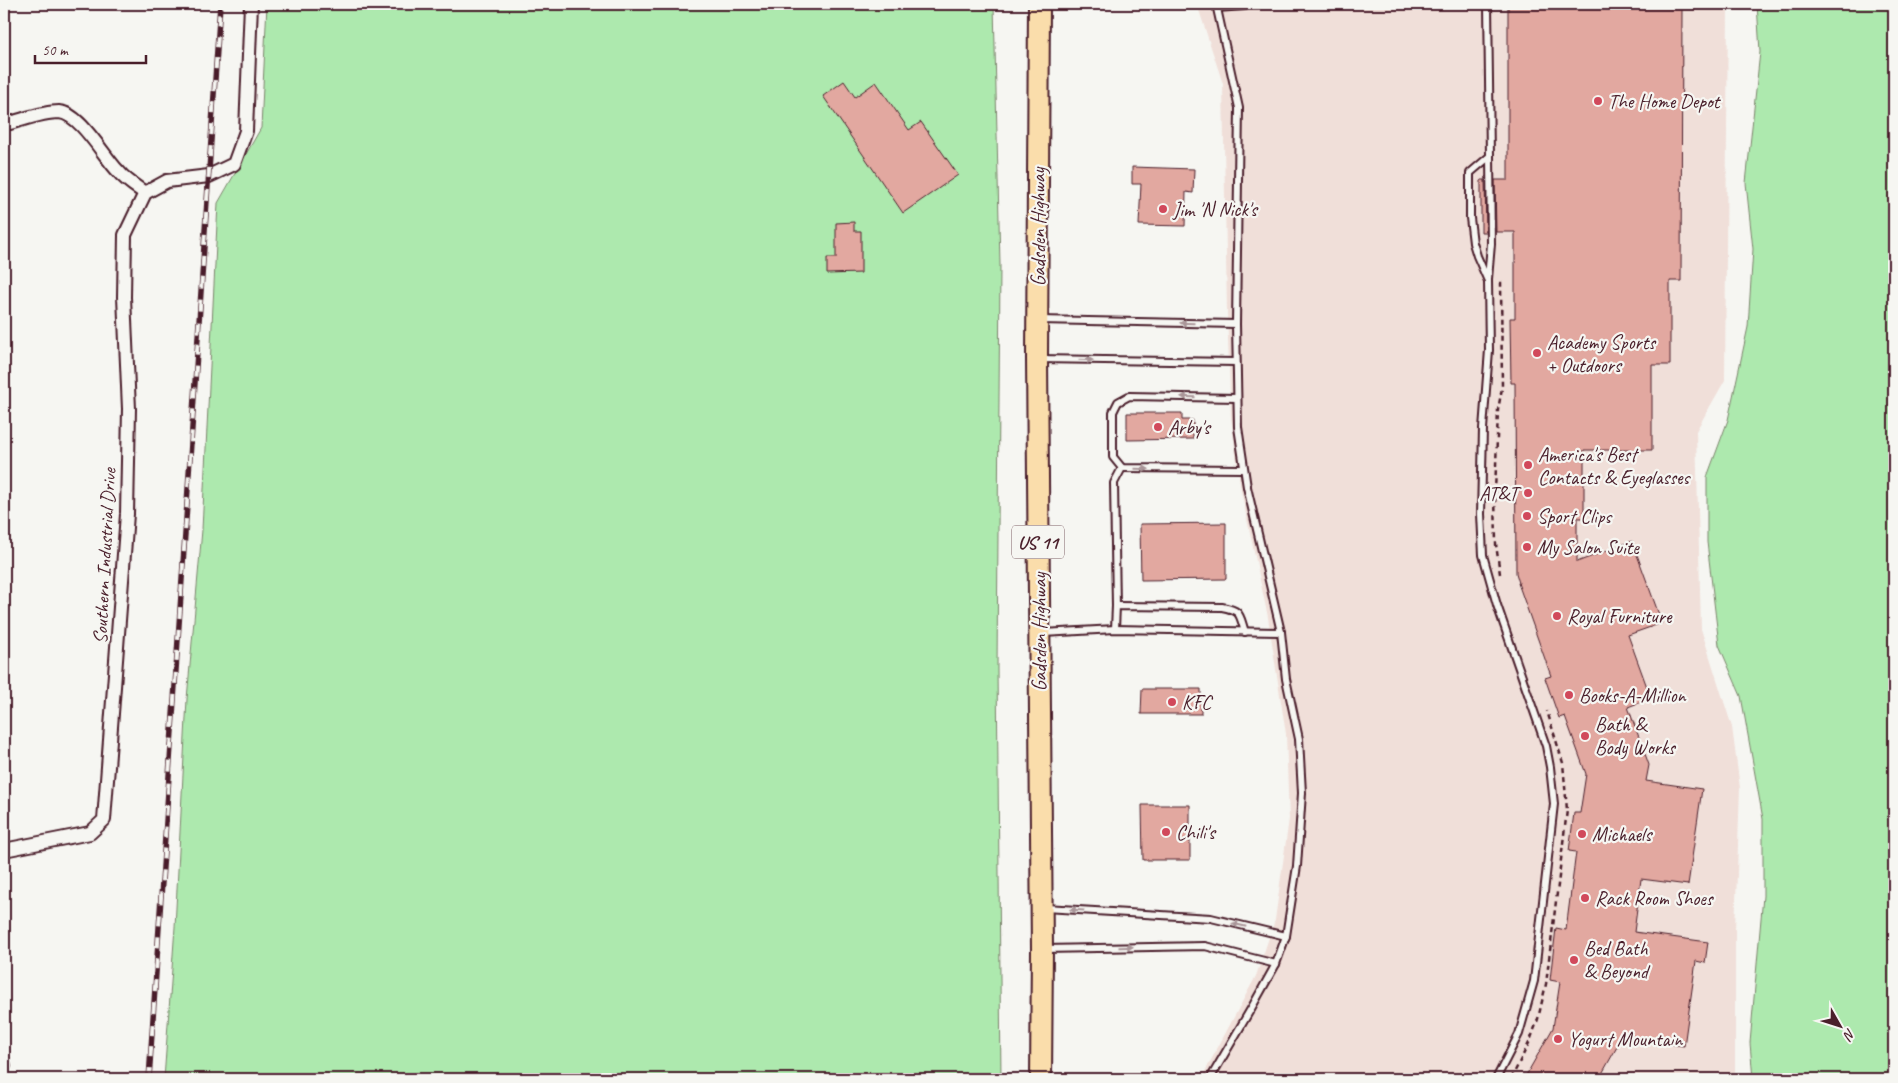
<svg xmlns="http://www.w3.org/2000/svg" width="1898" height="1083" font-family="Caveat,sans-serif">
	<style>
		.built { fill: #f0dfd9 }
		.green { fill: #ade9ae; stroke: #7c846c }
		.building { fill: #e2a8a0; stroke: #4a1f2b }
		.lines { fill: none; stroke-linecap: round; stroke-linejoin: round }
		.service-casing { stroke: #4a1f2b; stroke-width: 10 }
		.minor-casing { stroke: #4a1f2b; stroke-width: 16 }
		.primary-casing { stroke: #4a1f2b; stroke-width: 24 }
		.path { stroke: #4a1f2b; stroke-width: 2.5; stroke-dasharray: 5 4; stroke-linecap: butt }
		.service { stroke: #f6f6f2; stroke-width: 6 }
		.minor { stroke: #f6f6f2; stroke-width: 12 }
		.primary { stroke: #faddab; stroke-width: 20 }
		.rail-casing { stroke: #4a1f2b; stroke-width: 5.5 }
		.rail { stroke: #f6f6f2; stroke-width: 4; stroke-dasharray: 11; stroke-linecap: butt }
		.oneway { fill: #a99598 }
		.poi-dot { fill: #d1495b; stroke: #f6f6f2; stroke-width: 2 }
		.labels { text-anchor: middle; stroke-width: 4.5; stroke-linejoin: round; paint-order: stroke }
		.shield { fill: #f6f6f2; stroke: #7e6067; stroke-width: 1 }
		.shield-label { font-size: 19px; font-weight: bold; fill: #4a1f2b }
		.poi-label { font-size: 20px; fill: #4a1f2b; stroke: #f6f6f2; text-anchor: start }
		.street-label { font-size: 20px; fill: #4a1f2b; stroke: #f6f6f2 }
	</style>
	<rect width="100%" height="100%" fill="#f6f6f2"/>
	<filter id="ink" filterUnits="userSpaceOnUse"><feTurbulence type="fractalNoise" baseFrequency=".02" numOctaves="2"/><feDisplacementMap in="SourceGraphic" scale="10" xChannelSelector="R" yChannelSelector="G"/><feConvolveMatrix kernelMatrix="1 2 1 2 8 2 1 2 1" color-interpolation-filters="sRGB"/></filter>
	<g filter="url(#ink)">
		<path class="built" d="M1197,4H1728L1725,380L1696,431L1701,629L1732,727L1740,788L1735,930V1079H1201L1256,976L1275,920L1289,819L1286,734L1268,617L1241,491L1231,418L1227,312L1223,84Z"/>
		<g class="green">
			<path d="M267,4H994L1000,265L997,668L1001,1079H164L175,927L187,699L202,530L218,203L261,128Z"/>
			<path d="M1757,4H1894V1079H1753L1750,1043L1763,896V819L1741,696L1719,645L1707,542V477L1728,420L1748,327L1753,249L1746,183L1760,52Z"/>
		</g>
		<g class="building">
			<path d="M1508,4H1682L1681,281H1670V365H1652V450H1584V518H1577V562L1632,541L1662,623L1628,635L1651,698L1628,707L1649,765L1646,781L1702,789L1688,885L1641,879L1634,932L1708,942L1705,963L1696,961L1684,1046L1622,1038L1599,1079H1524L1553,1028L1560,982L1550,980L1556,928L1566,930L1576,852L1569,851L1574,813H1580L1586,774L1565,716L1559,718L1545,678L1551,676L1518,583H1519L1516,573L1515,383H1511L1510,318H1515V232H1496L1495,180H1508Z"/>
			<path d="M844,81L855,97L876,82L909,130L921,122L958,175L903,213L823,96Z"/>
			<path d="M1132,167L1194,169L1193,193L1186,192L1185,226L1139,225L1141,184H1132Z"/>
			<path d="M1481,180H1485L1486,232H1481Z"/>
			<path d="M854,222V231H861V273L827,274V258H836V223Z"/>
			<path d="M1127,413H1182V420H1193V439L1127,440Z"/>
			<path d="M1226,523V579L1141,580L1140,524Z"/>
			<path d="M1142,689H1201V714H1141Z"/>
			<path d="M1142,805H1190V860H1143Z"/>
		</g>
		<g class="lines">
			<g class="service-casing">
				<g id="service">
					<path d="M1488,4L1490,156L1470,173V218L1473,243L1477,256L1488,281L1489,350L1483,429L1481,514L1483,555L1497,605L1546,746L1550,767L1554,804L1534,981L1519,1034L1496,1079"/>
					<path d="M1217,8L1245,6V4"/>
					<path d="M1488,279L1491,244L1490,156"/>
					<path d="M1039,320L1236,324"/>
					<path d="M1038,359L1236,362"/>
					<path d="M1237,398L1129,396L1118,402L1113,412V457L1122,468L1244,469"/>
					<path d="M1116,606L1114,483L1122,468"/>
					<path d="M1115,629L1116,606L1222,607C1242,611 1239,614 1245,632"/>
					<path d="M1043,633L1115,629L1281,632"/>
					<path d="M1045,908L1211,918L1286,936"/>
					<path d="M1044,949L1205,946L1276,964"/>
					<path d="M4,1054L7,1066"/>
					<path d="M1210,1079L1252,1007L1276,964L1286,936L1297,866L1302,793L1299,739L1286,679L1281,632L1247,487L1238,427L1236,324L1239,108L1216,4"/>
				</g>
			</g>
			<g class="minor-casing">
				<g id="minor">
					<path d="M10,123C25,119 43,112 59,112C80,113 104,157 118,171C125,180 135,186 145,193"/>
					<path d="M4,850L90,833L104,820L127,514L129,409L124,297L125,235L145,193L167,181L209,176L234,164L246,131L251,4"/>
				</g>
			</g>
			<g class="primary-casing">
				<path id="primary" d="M1039,4L1037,359L1042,949L1041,1079"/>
			</g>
			<g class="path">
				<path d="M1500,574L1496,544L1495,493L1498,410L1502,388L1501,281"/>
				<path d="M1511,1079L1530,1041L1538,1019L1546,984L1567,810L1563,763L1547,711"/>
			</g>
			<use href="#service" class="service"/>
			<use href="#minor" class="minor"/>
			<use href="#primary" class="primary"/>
			<g class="rail-casing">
				<path id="rail" d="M149,1079L220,4"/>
			</g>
			<use href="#rail" class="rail"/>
		</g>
		<defs><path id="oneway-solid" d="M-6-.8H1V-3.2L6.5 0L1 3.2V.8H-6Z" transform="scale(1.25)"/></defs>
		<g class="oneway">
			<use href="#oneway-solid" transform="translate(1187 323) rotate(-179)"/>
			<use href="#oneway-solid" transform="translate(1086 360) rotate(1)"/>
			<use href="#oneway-solid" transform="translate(1188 397) rotate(-179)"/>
			<use href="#oneway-solid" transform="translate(1142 469) rotate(1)"/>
			<use href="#oneway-solid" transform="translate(1077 910) rotate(-177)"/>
			<use href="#oneway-solid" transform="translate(1239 925) rotate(-167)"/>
			<use href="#oneway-solid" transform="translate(1126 947) rotate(-1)"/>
		</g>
	</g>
	<g class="poi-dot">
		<circle cx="1598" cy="101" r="5"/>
		<circle cx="1163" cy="209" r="5"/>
		<circle cx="1537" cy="353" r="5"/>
		<circle cx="1158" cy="427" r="5"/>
		<circle cx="1528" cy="465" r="5"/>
		<circle cx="1528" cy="493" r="5"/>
		<circle cx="1527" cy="516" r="5"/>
		<circle cx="1527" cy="547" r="5"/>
		<circle cx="1557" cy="616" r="5"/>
		<circle cx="1569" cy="695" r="5"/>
		<circle cx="1172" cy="702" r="5"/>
		<circle cx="1585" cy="736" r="5"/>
		<circle cx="1166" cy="832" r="5"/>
		<circle cx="1582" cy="834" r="5"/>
		<circle cx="1585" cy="898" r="5"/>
		<circle cx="1574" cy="960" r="5"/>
		<circle cx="1558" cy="1039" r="5"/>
	</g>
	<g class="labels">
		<rect class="shield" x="1012" y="525.5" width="52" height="33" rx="4"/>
		<g class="shield-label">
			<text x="1038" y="549">US 11</text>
		</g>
		<g class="poi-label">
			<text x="1608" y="108">The Home Depot</text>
			<text x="1173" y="216">Jim 'N Nick's</text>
			<text x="1547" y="349">Academy Sports<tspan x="1547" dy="23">+ Outdoors</tspan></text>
			<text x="1168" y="434">Arby's</text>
			<text x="1538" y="461">America's Best<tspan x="1538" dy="23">Contacts &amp; Eyeglasses</tspan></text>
			<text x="1518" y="500" text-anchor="end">AT&amp;T</text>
			<text x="1537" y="523">Sport Clips</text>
			<text x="1537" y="554">My Salon Suite</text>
			<text x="1567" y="623">Royal Furniture</text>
			<text x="1579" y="702">Books-A-Million</text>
			<text x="1182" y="709">KFC</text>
			<text x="1595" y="731">Bath &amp;<tspan x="1595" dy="23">Body Works</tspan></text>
			<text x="1176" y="839">Chili's</text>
			<text x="1592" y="841">Michaels</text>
			<text x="1595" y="905">Rack Room Shoes</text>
			<text x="1584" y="955">Bed Bath<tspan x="1584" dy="23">&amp; Beyond</tspan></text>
			<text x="1568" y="1046">Yogurt Mountain</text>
		</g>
		<g class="street-label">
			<text transform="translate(1038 227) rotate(-90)" y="7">Gadsden Highway</text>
			<text transform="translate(104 556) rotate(-87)" y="7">Southern Industrial Drive</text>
			<text transform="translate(1039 632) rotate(-90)" y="7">Gadsden Highway</text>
		</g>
	</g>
	<rect width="1898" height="1083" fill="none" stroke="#f6f6f2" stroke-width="20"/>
	<rect x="10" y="10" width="1878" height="1063" fill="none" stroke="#4a1f2b" stroke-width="2" filter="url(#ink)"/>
	<g transform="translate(1840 1026) rotate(129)" stroke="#f6f6f2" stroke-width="4" paint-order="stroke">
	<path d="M0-4L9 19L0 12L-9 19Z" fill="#4a1f2b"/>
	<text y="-8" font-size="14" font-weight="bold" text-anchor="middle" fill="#4a1f2b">N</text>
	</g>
	<path d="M35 55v8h111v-8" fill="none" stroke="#4a1f2b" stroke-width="2.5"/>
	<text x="42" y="55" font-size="15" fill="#4a1f2b" stroke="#f6f6f2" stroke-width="4" paint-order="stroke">50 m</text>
</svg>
